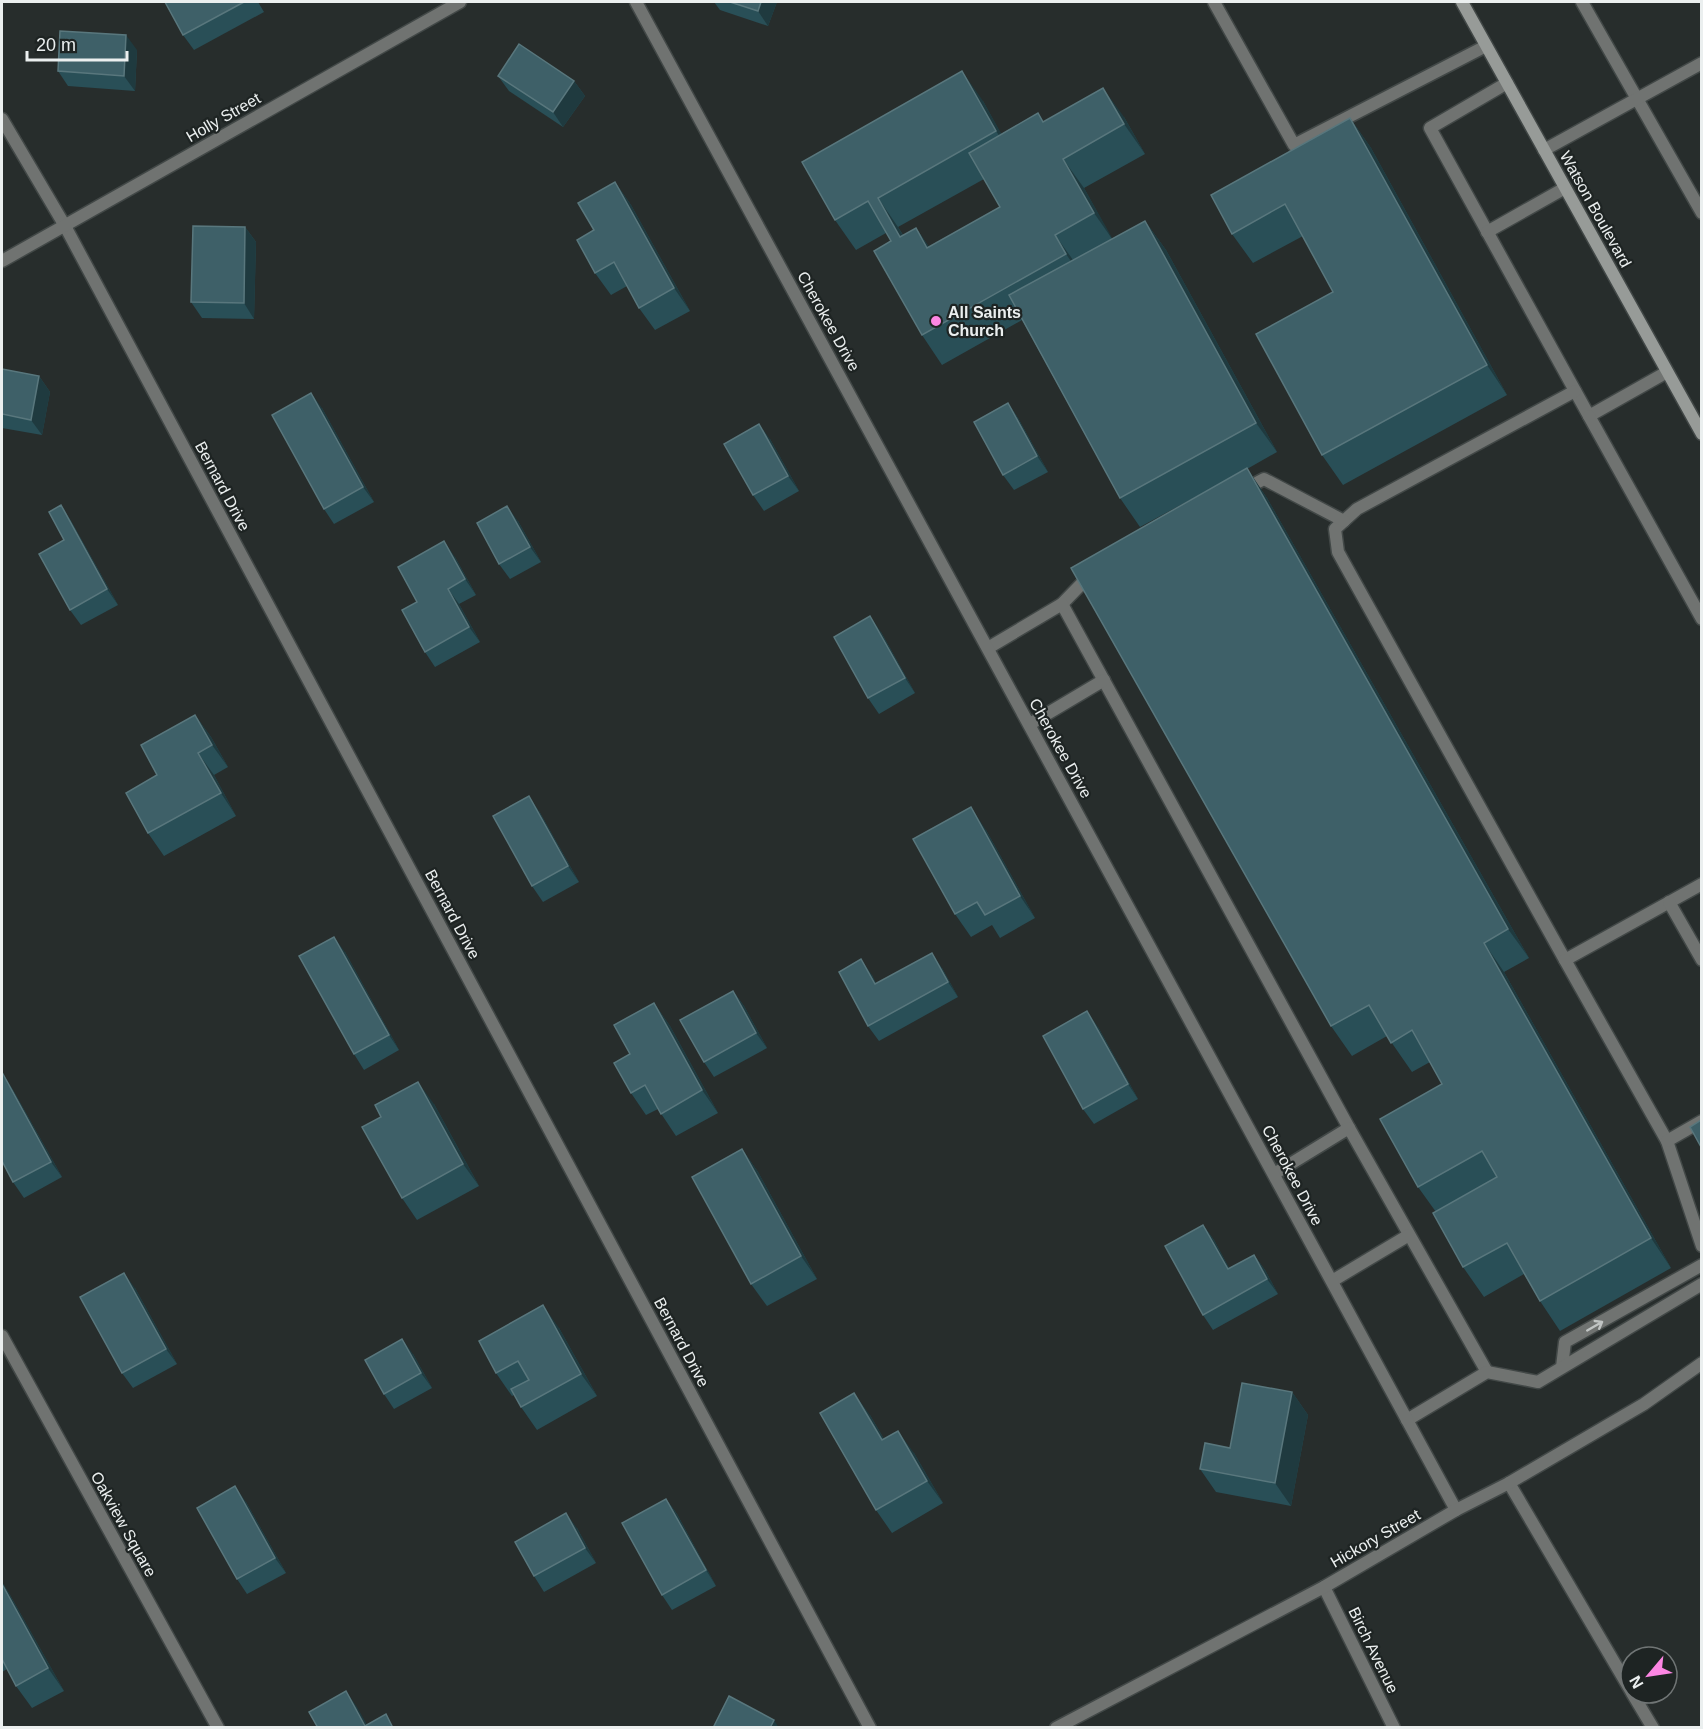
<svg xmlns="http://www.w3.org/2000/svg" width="1703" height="1729" font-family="Arial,sans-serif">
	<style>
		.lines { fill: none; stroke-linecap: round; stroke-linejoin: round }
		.service-casing { stroke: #424847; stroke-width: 15 }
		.minor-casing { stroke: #424847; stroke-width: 15 }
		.tertiary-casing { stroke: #424847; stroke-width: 15 }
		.secondary-casing { stroke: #424847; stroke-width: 15 }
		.service { stroke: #707371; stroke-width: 12 }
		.minor { stroke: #707371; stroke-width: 12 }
		.tertiary { stroke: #707371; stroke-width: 12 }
		.secondary { stroke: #979b98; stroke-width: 12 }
		.wall { fill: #294f57; fill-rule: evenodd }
		.shaded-wall { fill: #1f3a3f }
		.building { fill: #3e6068; stroke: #59777d; stroke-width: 1.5 }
		.oneway { stroke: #c0c4c3 }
		.poi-dot { fill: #fc86e3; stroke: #1e2423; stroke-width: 2 }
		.labels { text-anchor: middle; stroke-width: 4.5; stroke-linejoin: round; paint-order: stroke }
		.street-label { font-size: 16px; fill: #ebefef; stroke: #1e2423 }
		.poi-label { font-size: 16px; font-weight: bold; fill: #ebefef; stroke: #1e2423; text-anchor: start }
	</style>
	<rect width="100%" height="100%" fill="#272d2c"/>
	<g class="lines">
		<g class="service-casing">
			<g id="service">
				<path d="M1214,2L1294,145L1486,46"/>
				<path d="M1582,2L1702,213"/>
				<path d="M1507,83L1430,128L1589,416L1667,372"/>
				<path d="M1544,150L1702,63"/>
				<path d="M1487,232L1565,188"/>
				<path d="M1575,391L1357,509L1335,529L1338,552L1565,960L1702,884"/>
				<path d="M1589,416L1702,619"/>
				<path d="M1245,489L1264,479L1344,521"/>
				<path d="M1062,604L1091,574"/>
				<path d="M988,648L1062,604L1349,1128"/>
				<path d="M1030,724L1104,680"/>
				<path d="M1669,902L1702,960"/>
				<path d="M1565,960L1667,1141L1702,1246"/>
				<path d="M1667,1141L1702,1121"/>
				<path d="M1274,1174L1349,1128L1487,1372"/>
				<path d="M1332,1281L1409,1235"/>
				<path d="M1562,1367L1565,1342L1702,1265"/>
				<path d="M1407,1420L1487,1372L1538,1382L1702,1284"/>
			</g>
		</g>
		<g class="minor-casing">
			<g id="minor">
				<path d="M636,2L1456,1510"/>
				<path d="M2,119L65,226L870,1728"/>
				<path d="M2,1336L218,1728"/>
				<path d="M1509,1483L1631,1691"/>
				<path d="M1324,1587L1394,1728"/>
				<path d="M1632,1693L1653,1728"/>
				<path d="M1056,1728L1324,1587L1456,1510L1509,1483L1644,1404L1702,1363"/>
			</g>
		</g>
		<g class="tertiary-casing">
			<path id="tertiary" d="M2,261L460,2"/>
		</g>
		<g class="secondary-casing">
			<path id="secondary" d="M1462,2L1702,434"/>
		</g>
		<use href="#service" class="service"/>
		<use href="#minor" class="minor"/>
		<use href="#tertiary" class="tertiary"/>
		<use href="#secondary" class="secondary"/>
	</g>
	<g class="wall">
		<path d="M165,2H258L264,12L194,50L183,35Z"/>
		<path d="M714,2H777L768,26L720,10Z"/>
		<path d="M137,50L135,91L68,86L58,71Z"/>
		<path d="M498,76L574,81L585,96L563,127L509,91Z"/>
		<path d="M983,101L1001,134L1038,113L1044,122L1124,117L1145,154L1084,188L1112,239L1145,221L1166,250L1277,452L1247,469L1267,498L1529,958L1504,972L1671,1268L1560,1331L1540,1301L1524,1274L1484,1297L1463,1267L1436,1212L1418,1187L1442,1084L1430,1062L1412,1072L1387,1036L1352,1056L1331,1026L1212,488L1140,527L1120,498L1022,320L942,365L922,335L891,241L886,233L856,250L835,220ZM984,179L1000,207L929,247L916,228L903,235L898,227Z"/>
		<path d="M1350,118L1371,148L1507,395L1343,485L1322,455L1333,292L1303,236L1253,263L1232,234Z"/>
		<path d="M615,182L631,205L690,311L655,330L639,308L627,286L611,295L595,273L594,230Z"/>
		<path d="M245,227L256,242L254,319L202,318L191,302Z"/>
		<path d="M2,369L39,376L50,392L42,435L2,428Z"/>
		<path d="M1008,403L1018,418L1048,472L1014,490L1003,475Z"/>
		<path d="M322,408L374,502L334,524L324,509Z"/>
		<path d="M770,439L799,491L764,511L753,495Z"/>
		<path d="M61,505L71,521L118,605L81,625L70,610Z"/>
		<path d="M518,521L541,562L510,579L499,564Z"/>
		<path d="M455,557L476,595L459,604L480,642L435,667L425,652L417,602Z"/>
		<path d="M881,632L915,693L879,714L868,698Z"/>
		<path d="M195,715L211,737L228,767L214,775L236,816L164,856L148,833L157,775Z"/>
		<path d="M539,811L579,882L543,902L532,886Z"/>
		<path d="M986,830L1035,918L1000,938L992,925L971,937L955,914Z"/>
		<path d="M345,952L399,1050L364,1070L354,1054Z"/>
		<path d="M942,968L958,997L879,1041L868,1026L872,975L876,984Z"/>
		<path d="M733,991L744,1006L767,1048L714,1077L704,1062Z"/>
		<path d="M654,1003L670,1026L718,1113L676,1136L658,1109L646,1115L631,1093L630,1054Z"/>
		<path d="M1098,1027L1138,1099L1094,1124L1083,1109Z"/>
		<path d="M3,1074L13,1090L62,1177L24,1198L13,1182Z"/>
		<path d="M434,1104L479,1186L417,1220L402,1198Z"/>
		<path d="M742,1149L758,1172L817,1279L767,1306L751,1284Z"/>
		<path d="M1203,1225L1214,1240L1229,1268L1254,1255L1265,1270L1278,1294L1213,1330L1203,1315Z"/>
		<path d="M135,1288L177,1364L133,1388L122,1373Z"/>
		<path d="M559,1328L597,1396L537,1430L521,1407L514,1395L512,1396L496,1373Z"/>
		<path d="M413,1354L432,1388L394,1409L384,1394Z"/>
		<path d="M1292,1392L1308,1415L1291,1506L1216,1492L1200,1469L1230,1448Z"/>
		<path d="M870,1415L884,1439L914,1453L943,1503L892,1533L876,1510Z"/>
		<path d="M666,1499L677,1514L716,1586L672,1610L662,1595Z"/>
		<path d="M246,1502L286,1573L247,1594L237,1579Z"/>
		<path d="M577,1528L596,1563L544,1592L534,1576Z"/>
		<path d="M2,1582L10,1595L64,1691L32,1708L16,1686L7,1669L2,1672Z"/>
	</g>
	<g class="shaded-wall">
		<path d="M761,2H777L768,26L758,11Z"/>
		<path d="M126,35L137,50L135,91L124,76Z"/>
		<path d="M962,71L983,101L1016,160L996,131Z"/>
		<path d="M574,81L585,96L563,127L553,112Z"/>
		<path d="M1103,88L1124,117L1145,154L1124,124Z"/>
		<path d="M1350,118L1371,148L1507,395L1487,365Z"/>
		<path d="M1063,159L1084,188L1115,243L1094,213Z"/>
		<path d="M615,182L631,205L690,311L674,288Z"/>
		<path d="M878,198L898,227L921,267L900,237Z"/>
		<path d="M1145,221L1166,250L1277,452L1256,423Z"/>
		<path d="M245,227L256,242L254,319L244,303Z"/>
		<path d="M916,228L937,258L927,248Z"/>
		<path d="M1055,235L1076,264L1086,283L1066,254Z"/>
		<path d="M39,376L50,392L42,435L31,420Z"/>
		<path d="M311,393L322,408L374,502L363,487Z"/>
		<path d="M1008,403L1018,418L1048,472L1037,456Z"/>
		<path d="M759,424L770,439L799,491L788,476Z"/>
		<path d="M1247,468L1267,498L1529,958L1508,929Z"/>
		<path d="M61,505L71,521L118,605L107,589Z"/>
		<path d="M507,506L518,521L541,562L530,547Z"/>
		<path d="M444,541L455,557L476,595L465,579Z"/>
		<path d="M448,589L459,604L480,642L469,627Z"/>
		<path d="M870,616L881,632L915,693L905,678Z"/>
		<path d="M195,715L211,737L228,767L212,745Z"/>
		<path d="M198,753L214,775L236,816L221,793Z"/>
		<path d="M529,796L539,811L579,882L568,866Z"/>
		<path d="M971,807L986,830L1035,918L1020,896Z"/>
		<path d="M334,937L345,952L399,1050L389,1035Z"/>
		<path d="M1484,943L1504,972L1671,1268L1651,1238Z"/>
		<path d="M932,953L942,968L958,997L948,982Z"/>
		<path d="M861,959L872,975L885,1000L875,984Z"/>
		<path d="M733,991L744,1006L767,1048L756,1033Z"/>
		<path d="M654,1003L670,1026L718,1113L702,1090Z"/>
		<path d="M1087,1011L1098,1027L1138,1099L1128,1084Z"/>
		<path d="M3,1074L13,1090L62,1177L51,1162Z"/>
		<path d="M418,1082L434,1104L479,1186L463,1164Z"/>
		<path d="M742,1149L758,1172L817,1279L801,1256Z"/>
		<path d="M1203,1225L1214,1240L1238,1284L1228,1269Z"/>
		<path d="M1254,1255L1265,1270L1278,1294L1267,1279Z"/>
		<path d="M124,1273L135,1288L177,1364L166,1349Z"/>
		<path d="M543,1305L559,1328L597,1396L581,1374Z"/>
		<path d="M402,1339L413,1354L432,1388L421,1373Z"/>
		<path d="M1292,1392L1308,1415L1291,1506L1275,1483Z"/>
		<path d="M854,1393L870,1415L898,1463L882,1440Z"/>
		<path d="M898,1431L914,1453L943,1503L927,1481Z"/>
		<path d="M235,1486L246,1502L286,1573L275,1558Z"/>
		<path d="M666,1499L677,1514L716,1586L706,1570Z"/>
		<path d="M566,1513L577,1528L596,1563L585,1548Z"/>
		<path d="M2,1582L10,1595L64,1691L48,1668L2,1584Z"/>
		<path d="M346,1691L357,1707L369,1728H367Z"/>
		<path d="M774,1720L779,1728H770Z"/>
	</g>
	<g class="building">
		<path d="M165,2H244L183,35Z"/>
		<path d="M730,2H761L758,11Z"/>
		<path d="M60,31L126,35L124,76L58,71Z"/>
		<path d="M519,44L574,81L553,112L498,76Z"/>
		<path d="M962,71L996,131L878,198L900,237L916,228L927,248L1000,207L969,153L1038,113L1043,122L1103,88L1124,124L1063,159L1094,213L1055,235L1066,254L922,335L874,251L891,241L868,201L835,220L802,162Z"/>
		<path d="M1350,118L1487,365L1322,455L1256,334L1333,292L1285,204L1232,234L1211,195Z"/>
		<path d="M615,182L674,288L639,308L614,262L595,273L577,240L594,230L578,203Z"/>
		<path d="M1145,221L1256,423L1120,498L1009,295Z"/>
		<path d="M193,226L245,227L244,303L191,302Z"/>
		<path d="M2,369L39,376L31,420L2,414Z"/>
		<path d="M311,393L363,487L324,509L272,415Z"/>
		<path d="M1008,403L1037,456L1003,475L974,422Z"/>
		<path d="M759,424L788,476L753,495L724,444Z"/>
		<path d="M1247,468L1508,929L1484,943L1651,1238L1540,1301L1507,1243L1463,1267L1433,1213L1497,1177L1482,1151L1418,1187L1380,1119L1442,1084L1412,1030L1391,1043L1369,1005L1331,1026L1071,568Z"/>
		<path d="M61,505L107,589L70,610L39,554L64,540L49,512Z"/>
		<path d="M507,506L530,547L499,564L477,523Z"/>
		<path d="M444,541L465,579L448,589L469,627L425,652L402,610L417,602L398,567Z"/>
		<path d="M870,616L905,678L868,698L834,637Z"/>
		<path d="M195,715L212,745L198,753L221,793L148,833L126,793L157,775L141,745Z"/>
		<path d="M529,796L568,866L532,886L493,816Z"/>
		<path d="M971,807L1020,896L985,915L977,902L955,914L913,839Z"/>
		<path d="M334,937L389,1035L354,1054L299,956Z"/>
		<path d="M932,953L948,982L868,1026L839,972L861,959L875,984Z"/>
		<path d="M733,991L756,1033L704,1062L680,1020Z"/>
		<path d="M654,1003L702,1090L661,1114L645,1085L631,1093L614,1063L630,1054L614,1025Z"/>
		<path d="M1087,1011L1128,1084L1083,1109L1043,1036Z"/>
		<path d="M3,1074L51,1162L13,1182L2,1161V1075Z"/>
		<path d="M418,1082L463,1164L402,1198L362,1127L381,1117L375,1105Z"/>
		<path d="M1701,1120V1147L1690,1127Z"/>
		<path d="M742,1149L801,1256L751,1284L692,1177Z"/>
		<path d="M1203,1225L1228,1269L1254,1255L1267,1279L1203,1315L1165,1246Z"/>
		<path d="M124,1273L166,1349L122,1373L80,1297Z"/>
		<path d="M543,1305L581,1374L521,1407L511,1389L529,1380L518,1361L496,1373L479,1341Z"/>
		<path d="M402,1339L421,1373L384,1394L365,1360Z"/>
		<path d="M1242,1383L1292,1392L1275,1483L1200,1469L1205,1443L1230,1448Z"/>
		<path d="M854,1393L882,1440L898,1431L927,1481L876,1510L820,1413Z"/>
		<path d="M235,1486L275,1558L237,1579L197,1508Z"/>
		<path d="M666,1499L706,1570L662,1595L622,1523Z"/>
		<path d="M566,1513L585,1548L534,1576L515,1542Z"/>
		<path d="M2,1584L48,1668L16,1686L2,1659Z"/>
		<path d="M346,1691L365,1726L386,1714L393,1728H318L309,1712Z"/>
		<path d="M729,1696L774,1720L770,1728H713Z"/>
	</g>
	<defs><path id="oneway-shaft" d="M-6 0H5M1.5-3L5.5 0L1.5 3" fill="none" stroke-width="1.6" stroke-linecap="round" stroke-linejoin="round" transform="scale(1.5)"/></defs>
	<use class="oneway" href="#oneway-shaft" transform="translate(1595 1326) rotate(-30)"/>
	<circle class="poi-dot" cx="936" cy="321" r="6"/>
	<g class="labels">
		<g class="street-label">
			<text transform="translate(223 117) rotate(-30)" y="6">Holly Street</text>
			<text transform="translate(1596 209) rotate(61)" y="6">Watson Boulevard</text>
			<text transform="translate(829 321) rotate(61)" y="6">Cherokee Drive</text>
			<text transform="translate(223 486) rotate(62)" y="6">Bernard Drive</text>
			<text transform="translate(1061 748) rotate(61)" y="6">Cherokee Drive</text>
			<text transform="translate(453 914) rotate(62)" y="6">Bernard Drive</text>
			<text transform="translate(1293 1175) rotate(62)" y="6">Cherokee Drive</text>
			<text transform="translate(682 1342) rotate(62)" y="6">Bernard Drive</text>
			<text transform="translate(124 1524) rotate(61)" y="6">Oakview Square</text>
			<text transform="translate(1375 1538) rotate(-30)" y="6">Hickory Street</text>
			<text transform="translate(1374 1650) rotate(64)" y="6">Birch Avenue</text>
		</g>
		<g class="poi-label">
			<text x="948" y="318">All Saints<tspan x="948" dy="18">Church</tspan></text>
		</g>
	</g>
	<rect width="1703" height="1729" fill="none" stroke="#ebefef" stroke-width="6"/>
	<g transform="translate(1649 1675) rotate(241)"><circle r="28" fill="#1e2423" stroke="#707575" stroke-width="1.5"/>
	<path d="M0-4.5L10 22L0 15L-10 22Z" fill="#fc86e3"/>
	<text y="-9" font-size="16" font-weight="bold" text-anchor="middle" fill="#ebefef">N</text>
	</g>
	<path d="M27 51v9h100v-9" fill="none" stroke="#ebefef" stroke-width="3"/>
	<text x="36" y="51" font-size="18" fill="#ebefef" stroke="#1e2423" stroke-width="4.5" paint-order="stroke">20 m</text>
</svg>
